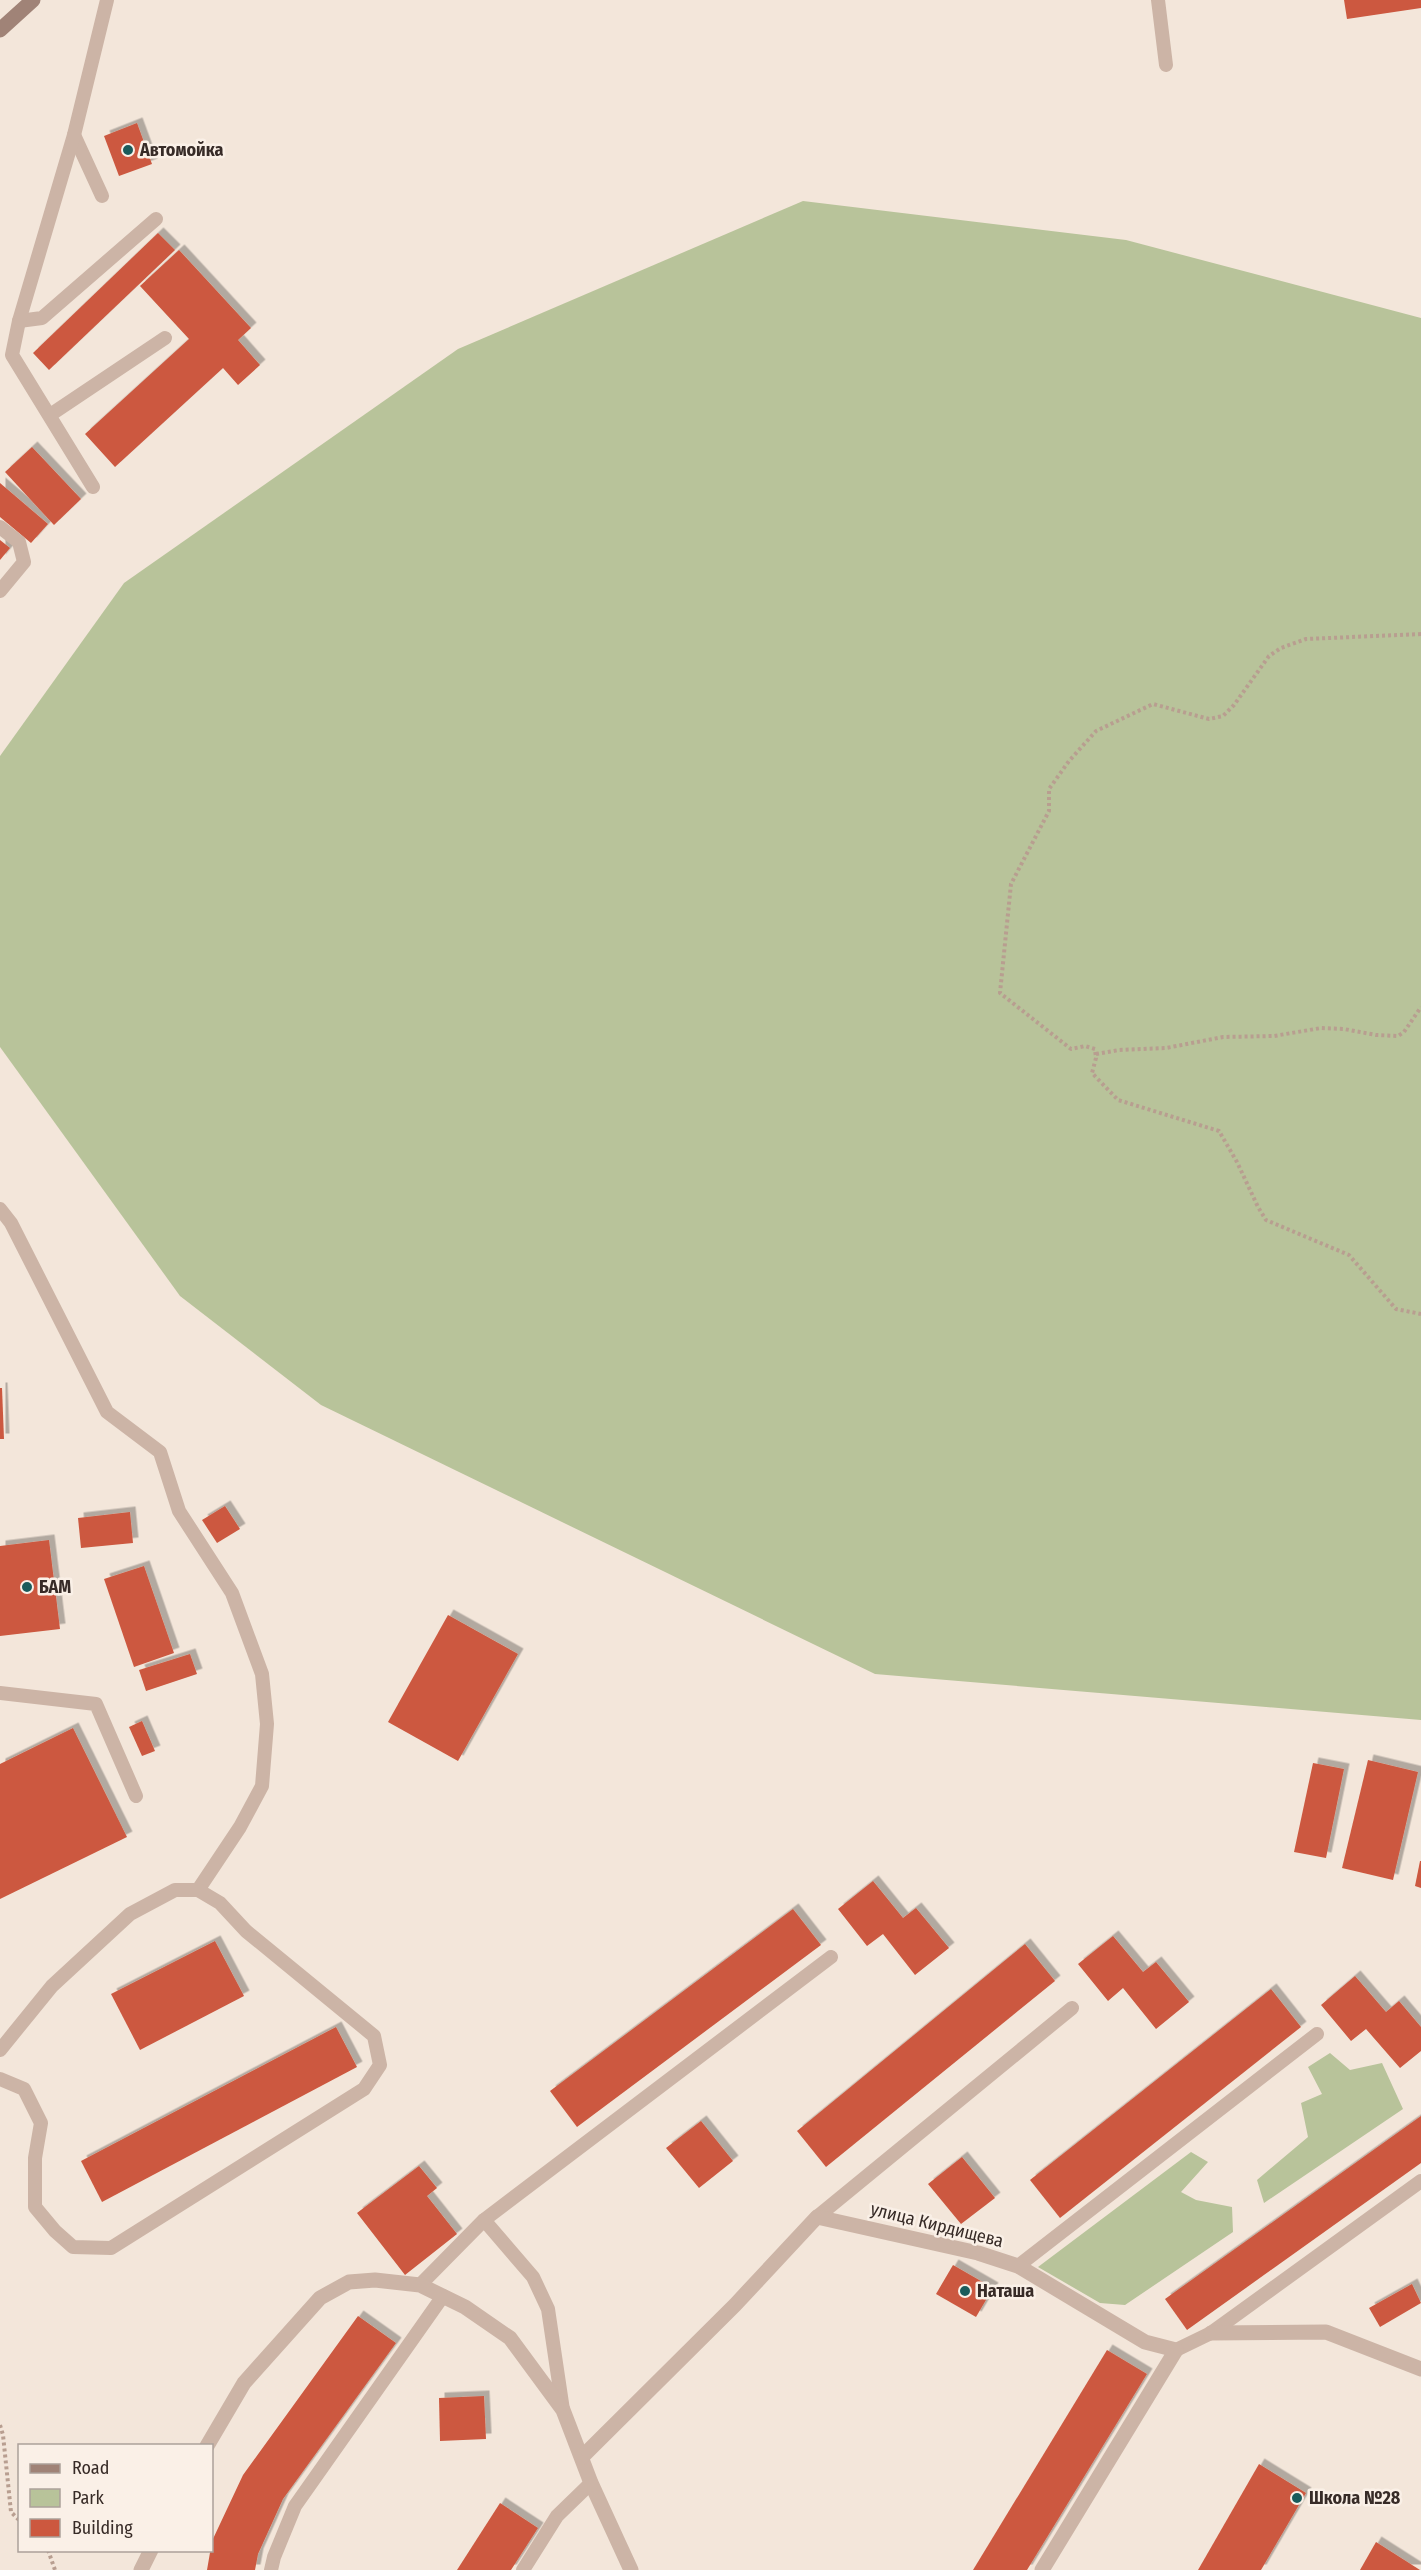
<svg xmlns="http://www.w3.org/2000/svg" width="1421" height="2570" font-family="'Fira Sans Condensed',sans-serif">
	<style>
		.green { fill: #b8c39a }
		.building { fill: #cc583f; filter: url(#shadow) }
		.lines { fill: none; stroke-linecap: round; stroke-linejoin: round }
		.path { stroke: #b89e90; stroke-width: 4; stroke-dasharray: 3 3; stroke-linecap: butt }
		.lane { stroke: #ccb4a6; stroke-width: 14 }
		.street { stroke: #ccb4a6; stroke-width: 15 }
		.secondary { stroke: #a08377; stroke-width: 15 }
		.poi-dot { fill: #1a5b5b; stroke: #faf0e7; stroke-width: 2 }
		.labels { text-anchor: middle; stroke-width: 5; stroke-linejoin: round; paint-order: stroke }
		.poi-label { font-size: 18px; font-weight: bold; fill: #372b27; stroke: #faf0e7; text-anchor: start }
		.street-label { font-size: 18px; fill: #372b27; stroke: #faf0e7 }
	</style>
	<defs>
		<filter id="shadow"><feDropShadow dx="5.5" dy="-5.5" stdDeviation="0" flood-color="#0004"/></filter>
	</defs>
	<rect width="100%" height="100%" fill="#f3e6da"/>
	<g class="green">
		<path d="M803,201L1126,240L1421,318V1720L875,1674L321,1405L180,1296L0,1047V756L124,583L458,349Z"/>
		<path d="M1330,2053L1350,2070L1382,2063L1403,2109L1264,2203L1257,2180L1308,2137L1301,2103L1322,2094L1308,2067Z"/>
		<path d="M1191,2152L1208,2162L1181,2192L1196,2200L1232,2207L1233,2232L1125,2305L1100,2303L1038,2267Z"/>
	</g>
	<g class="building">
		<path d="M1344,0H1421V8L1347,19Z"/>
		<path d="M137,123L152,164L119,176L104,136Z"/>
		<path d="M158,233L175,250L49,370L33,353Z"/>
		<path d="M179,250L251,328L238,340L260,365L238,385L223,368L115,467L85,434L189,339L140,286Z"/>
		<path d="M32,447L81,499L54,525L5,472Z"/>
		<path d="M0,483L48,524L31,543L0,517Z"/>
		<path d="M0,540L10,548L0,560Z"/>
		<path d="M0,1388H2L4,1439H0Z"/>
		<path d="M225,1506L240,1529L217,1543L202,1520Z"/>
		<path d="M130,1512L133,1543L81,1548L78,1518Z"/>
		<path d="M49,1540L60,1629L0,1636V1546Z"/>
		<path d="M144,1566L174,1653L134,1667L104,1579Z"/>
		<path d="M448,1615L518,1654L458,1761L388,1722Z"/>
		<path d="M190,1654L197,1674L146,1691L139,1670Z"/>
		<path d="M142,1721L155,1751L142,1756L129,1727Z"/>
		<path d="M73,1728L127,1837L0,1899V1764Z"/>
		<path d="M1368,1760L1418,1772L1393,1880L1342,1868Z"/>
		<path d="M1313,1763L1344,1769L1326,1858L1294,1852Z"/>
		<path d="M1420,1861H1421V1888L1415,1886Z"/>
		<path d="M873,1881L903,1918L916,1908L949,1948L915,1975L883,1934L867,1946L838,1909Z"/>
		<path d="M793,1909L821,1945L577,2127L550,2091Z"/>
		<path d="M1113,1936L1143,1972L1156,1962L1189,2002L1156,2029L1123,1988L1108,2001L1078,1964Z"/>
		<path d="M215,1941L244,1996L140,2050L111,1994Z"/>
		<path d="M1025,1944L1055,1981L826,2167L797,2131Z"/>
		<path d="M1355,1976L1386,2012L1399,2001L1421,2027V2051L1400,2068L1366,2029L1351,2041L1321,2005Z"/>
		<path d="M1271,1989L1301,2027L1060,2218L1030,2180Z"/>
		<path d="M336,2027L357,2067L102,2202L81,2161Z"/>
		<path d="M1421,2116V2163L1187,2330L1165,2299Z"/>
		<path d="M701,2121L733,2161L699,2188L666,2148Z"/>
		<path d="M962,2157L995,2198L961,2224L928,2184Z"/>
		<path d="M419,2166L437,2188L427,2196L457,2234L405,2275L357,2213Z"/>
		<path d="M953,2265L993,2288L976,2317L936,2294Z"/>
		<path d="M1412,2284L1421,2303L1380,2327L1369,2308Z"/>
		<path d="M358,2316L396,2343L283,2499L258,2554L255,2570H207L212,2541L243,2475Z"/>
		<path d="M1107,2350L1147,2374L1027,2570H973Z"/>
		<path d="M484,2396L486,2439L440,2441L439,2398Z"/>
		<path d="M1259,2464L1306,2493L1261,2570H1198Z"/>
		<path d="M500,2503L538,2528L511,2570H457Z"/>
		<path d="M1376,2542L1420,2570H1360Z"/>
	</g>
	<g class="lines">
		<g class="path">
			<path d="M1421,634L1306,639L1281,648L1269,656L1234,705L1223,716L1209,719L1153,704L1096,731L1069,761L1049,789V811L1011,884L1000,993L1071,1049L1085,1046L1095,1049L1096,1058L1092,1073L1118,1100L1219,1131L1237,1162L1258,1207L1266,1220L1349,1255L1396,1309L1421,1314"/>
			<path d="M1096,1054L1119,1050L1166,1048L1223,1037L1274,1036L1321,1028L1344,1029L1376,1035L1398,1036L1404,1032L1421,1007"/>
			<path d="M0,2425L3,2435L11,2512L20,2521"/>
			<path d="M48,2550L55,2570"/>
		</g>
		<g class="lane">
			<path d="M1158,0L1166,65"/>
			<path d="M74,135L102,196"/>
			<path d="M19,321L42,318L156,219"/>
			<path d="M50,415L165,338"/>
			<path d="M93,487L12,355L19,321L74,135L107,0"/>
			<path d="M0,527L19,542L24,562L0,591"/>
			<path d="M0,1209L11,1223L107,1412L160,1452L179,1511L232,1593L262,1674L267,1724L262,1786L240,1827L198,1890"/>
			<path d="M0,1693L96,1704L136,1796"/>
			<path d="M0,2050L52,1986L130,1914L175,1890H198L220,1903L246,1931L374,2036L380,2065L364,2089L111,2248L73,2247L55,2231L35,2207V2158L41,2123L24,2089L0,2079"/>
			<path d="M817,2217L1072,2008"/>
			<path d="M484,2220L533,2277L548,2309L563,2410"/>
			<path d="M1018,2266L1317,2034"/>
			<path d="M420,2285L484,2220L831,1957"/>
			<path d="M1176,2350L1211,2333L1421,2181"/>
			<path d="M271,2570L274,2557L295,2506L443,2296"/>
			<path d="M523,2570L557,2516L591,2483"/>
		</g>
		<g class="street">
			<path d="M1211,2333L1326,2332L1421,2369"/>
			<path d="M207,2446L244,2383L320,2298L349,2282L375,2280L420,2285L465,2307L510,2338L563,2410L591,2483L631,2570"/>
			<path d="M582,2457L735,2305L817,2217L978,2253L1018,2266L1145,2342L1176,2350L1042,2570"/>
			<path d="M141,2570L151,2550"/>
		</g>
		<path class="secondary" d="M0,30L33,0"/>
	</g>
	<g class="poi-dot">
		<circle cx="128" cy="150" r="6"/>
		<circle cx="27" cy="1587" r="6"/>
		<circle cx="965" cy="2291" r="6"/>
		<circle cx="1297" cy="2498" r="6"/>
	</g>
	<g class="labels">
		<g class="poi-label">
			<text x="140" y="156">Автомойка</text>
			<text x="39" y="1593">БАМ</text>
			<text x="977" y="2297">Наташа</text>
			<text x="1309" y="2504">Школа №28</text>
		</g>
		<g class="street-label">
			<text transform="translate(937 2225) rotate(14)" y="6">улица Кирдищева</text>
		</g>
	</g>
	<rect x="18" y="2444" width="195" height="108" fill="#faf0e7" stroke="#aca19a" stroke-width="1.5"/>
	<rect x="30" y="2464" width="30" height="9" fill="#a08377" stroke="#aca19a" stroke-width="1.5"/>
	<text x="72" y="2474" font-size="18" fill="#372b27">Road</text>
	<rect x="30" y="2489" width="30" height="18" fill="#b8c39a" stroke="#aca19a" stroke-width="1.5"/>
	<text x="72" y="2504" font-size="18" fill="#372b27">Park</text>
	<rect x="30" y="2519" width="30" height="18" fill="#cc583f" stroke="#aca19a" stroke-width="1.5"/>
	<text x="72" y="2534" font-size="18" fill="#372b27">Building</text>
</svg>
